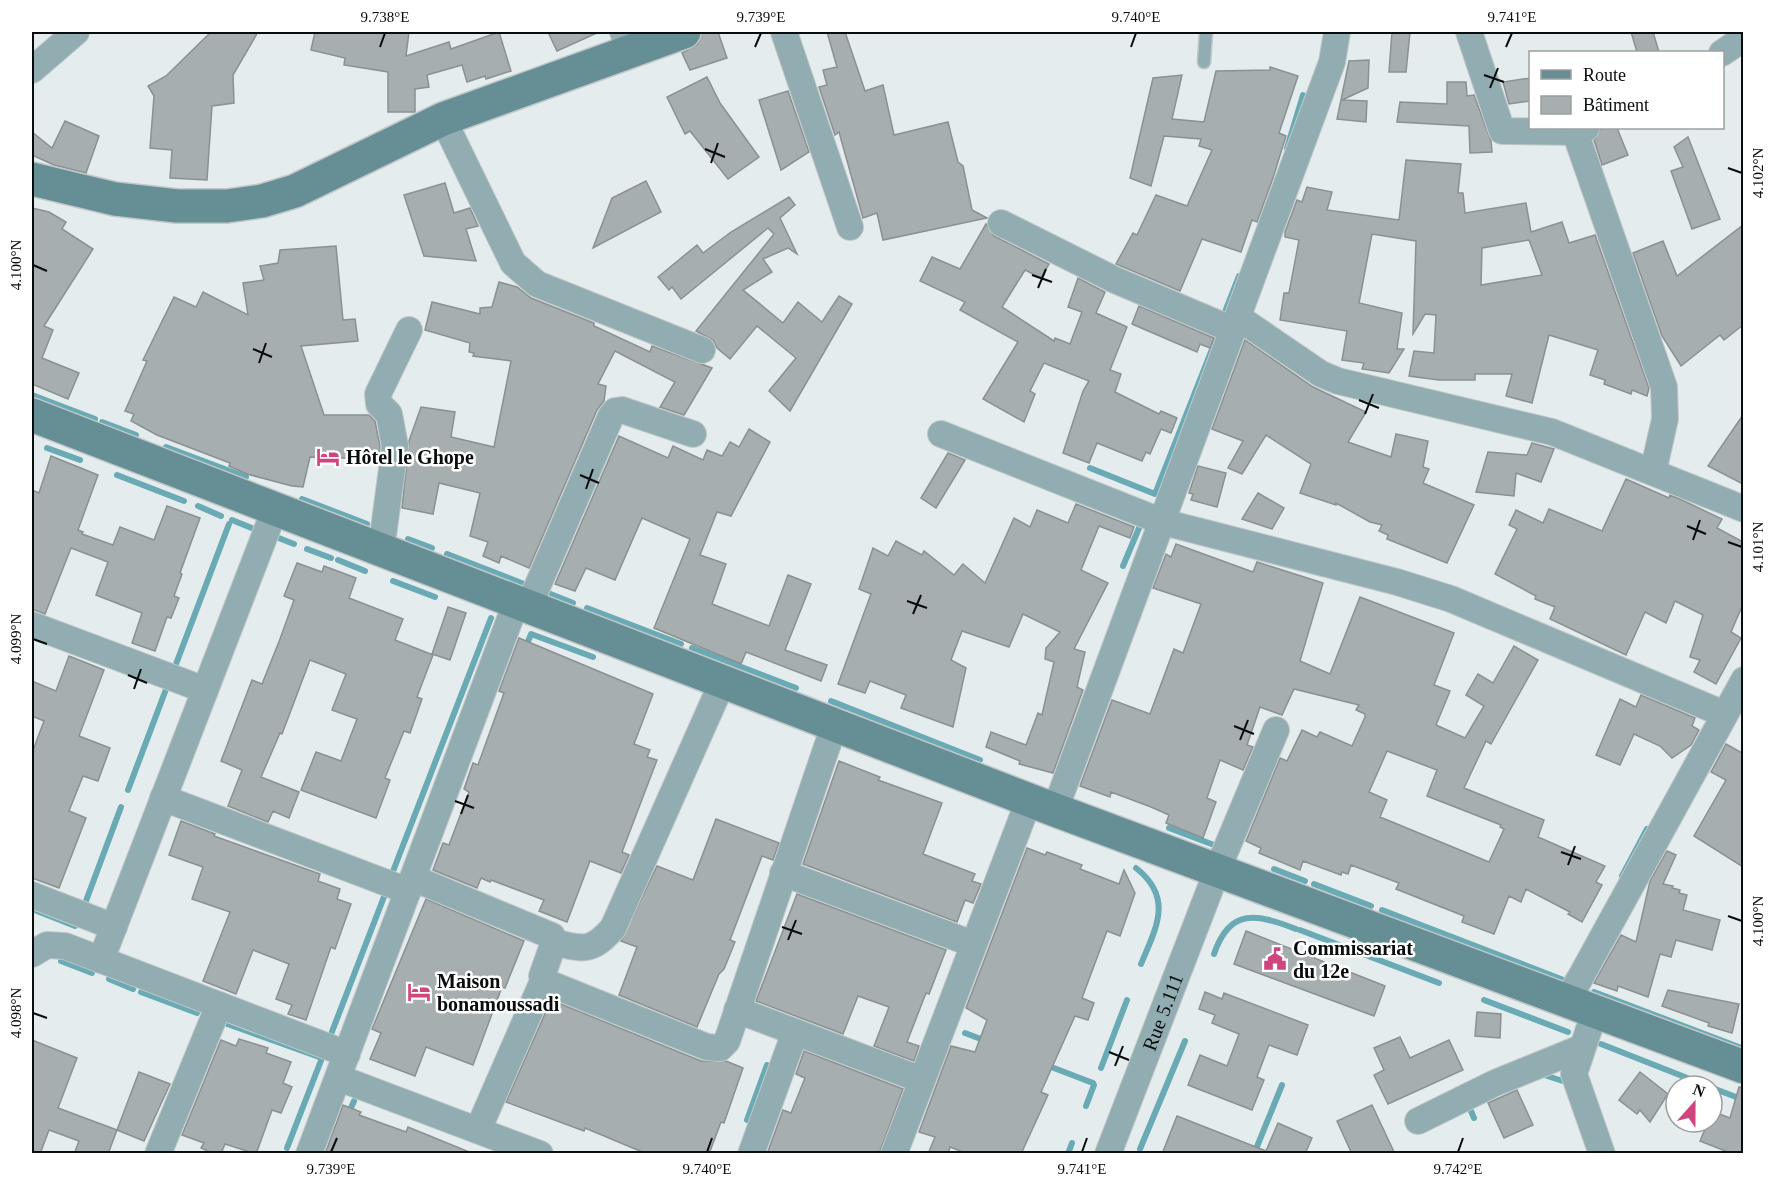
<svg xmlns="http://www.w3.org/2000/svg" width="1775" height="1185" font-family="'Times New Roman',serif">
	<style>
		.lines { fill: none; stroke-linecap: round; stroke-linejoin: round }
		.stream { stroke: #69aab4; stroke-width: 6 }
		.building { fill: #a7aeaf; stroke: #8a9192; stroke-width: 1.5; fill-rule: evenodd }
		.lane-casing { stroke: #c2c8c9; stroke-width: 15 }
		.street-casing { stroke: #c2c8c9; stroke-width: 28 }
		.secondary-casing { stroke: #c2c8c9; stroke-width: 36 }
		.lane { stroke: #92adb1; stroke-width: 12 }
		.street { stroke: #92adb1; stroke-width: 26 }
		.secondary { stroke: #658e95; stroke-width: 33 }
		.ticks { fill: none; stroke: #090c0c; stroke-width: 2 }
		.labels { text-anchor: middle; stroke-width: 5; stroke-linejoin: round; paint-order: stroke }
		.poi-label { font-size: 20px; font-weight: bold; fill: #090c0c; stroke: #fff; text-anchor: start }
		.street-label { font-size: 20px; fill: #090c0c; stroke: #fff }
		.neatline { fill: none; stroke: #090c0c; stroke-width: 2 }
		.ticks-label { font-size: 15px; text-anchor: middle; fill: #090c0c }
	</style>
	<rect width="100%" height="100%" fill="#e5eced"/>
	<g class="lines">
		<g class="stream">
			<path d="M1287,148L1303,95"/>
			<path d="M1223,317L1239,276"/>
			<path d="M32,395L95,419"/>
			<path d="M102,422L136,435"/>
			<path d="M166,447L246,477"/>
			<path d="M47,448L80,460"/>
			<path d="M1090,468L1155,494L1218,334"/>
			<path d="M117,475L184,501"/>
			<path d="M302,499L367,524"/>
			<path d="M198,506L221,516"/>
			<path d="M232,520L259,531"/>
			<path d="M271,535L294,544"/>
			<path d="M408,539L432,548"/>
			<path d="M307,549L331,558"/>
			<path d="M447,554L529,586"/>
			<path d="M338,560L365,571"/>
			<path d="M1123,566L1142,521"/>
			<path d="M393,581L435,597"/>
			<path d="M543,591L573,603"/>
			<path d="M587,608L681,644"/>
			<path d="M692,648L796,688"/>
			<path d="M525,649L531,634L593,657"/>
			<path d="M173,672L229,524"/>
			<path d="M831,701L980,760"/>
			<path d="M128,790L168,684"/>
			<path d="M1169,828L1222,848"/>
			<path d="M1136,868C1174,898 1156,928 1141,964"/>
			<path d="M1274,869L1305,881"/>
			<path d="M1622,876L1647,829"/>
			<path d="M390,879L491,618"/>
			<path d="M1314,884L1371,906"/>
			<path d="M32,909L75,926"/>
			<path d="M83,909L121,807"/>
			<path d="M1382,910L1566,981L1569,975"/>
			<path d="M1300,930L1439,983"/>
			<path d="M1214,954C1230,907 1257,914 1296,929"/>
			<path d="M61,961L92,973"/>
			<path d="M109,979L133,989"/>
			<path d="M141,992L197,1013"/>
			<path d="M1594,992L1744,1049"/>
			<path d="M1484,1000L1568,1032"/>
			<path d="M219,1021L322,1058L287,1148"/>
			<path d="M965,1033L986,1041"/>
			<path d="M328,1042L387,889"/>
			<path d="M1601,1044L1705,1085"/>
			<path d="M1046,1065L1093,1083"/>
			<path d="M1101,1068L1127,1000"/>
			<path d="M1541,1074L1569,1083"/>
			<path d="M1715,1089L1744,1100"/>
			<path d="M1468,1104L1474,1118"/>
			<path d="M1086,1106L1094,1085"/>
			<path d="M348,1115L354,1101"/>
			<path d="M747,1120L767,1065"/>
			<path d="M1140,1149L1185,1041"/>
			<path d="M1068,1154L1072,1143"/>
			<path d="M1254,1154L1282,1085"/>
		</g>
	</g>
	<g class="building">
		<path d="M211,32H258L233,75L234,103L212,106L207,180L170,178L172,150L150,148L154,96L148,86L166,76Z"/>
		<path d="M315,32H409L406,56L449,42L451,49L499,32L511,71L486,79L485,76L467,82L462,65L427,75L429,87L415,89V112H388V72L344,65L345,58L311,50Z"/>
		<path d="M548,32H599L557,51Z"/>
		<path d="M702,32H718L727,58L690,70L682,53L698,44Z"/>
		<path d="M827,32H845L865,91L883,85L894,135L948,122L958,162L963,166L972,210L987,218L883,240L877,213L863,218L839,132L835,135L819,87L827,85L823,70L837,67Z"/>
		<path d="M1392,32H1410L1406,72H1389Z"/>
		<path d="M1631,32H1653L1659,52H1637Z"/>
		<path d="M1369,60L1368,88L1342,100L1367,101L1366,122L1337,119L1349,61Z"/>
		<path d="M1270,67L1298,76L1279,133L1286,136L1273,178L1257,222L1252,220L1241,252L1202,239L1180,291L1116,264L1133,233L1137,235L1156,195L1187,206L1212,150L1199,146L1201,139L1164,136L1151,186L1130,178L1153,78L1182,75L1172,119L1204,122L1216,71L1270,70Z"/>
		<path d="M707,77L720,103L759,157L728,179L690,131L685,134L667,97Z"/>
		<path d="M1530,78V101L1509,104L1503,82Z"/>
		<path d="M1447,82H1466L1467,96L1474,95L1491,141L1492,152L1470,153L1469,126L1397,122L1400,102L1447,104Z"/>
		<path d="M788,91L809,152L781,170L759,100Z"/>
		<path d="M65,121L99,136L86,173L54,165L32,155V132L52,148Z"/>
		<path d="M1601,128H1617L1628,155L1602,165L1594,140Z"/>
		<path d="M1688,137L1720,219L1692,229L1671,171L1683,167L1674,147Z"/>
		<path d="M1406,160L1461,164L1458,193H1463L1465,213L1526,203L1531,232L1562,222L1569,243L1595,235L1649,388L1647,396L1632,390L1631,394L1604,384L1605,380L1590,375L1598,350L1549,335L1532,403L1506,396L1512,374H1475V380H1439L1409,376L1414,351L1434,353L1436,315L1425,314L1413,334L1416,241L1372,234L1359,303L1402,313L1397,349H1404L1389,373L1362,369L1364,363L1342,360L1347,331L1280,320L1284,293H1289L1299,240L1285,237V232L1297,200L1302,202L1307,187L1332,192L1327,210L1399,220ZM1529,240L1542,275L1481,285L1482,248Z"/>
		<path d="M646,181L661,212L593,248L612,198Z"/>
		<path d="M445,183L454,213L470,208L478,226L466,229L476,261L424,256L404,195Z"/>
		<path d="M789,197L795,205L780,218L797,254L788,248L763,259L772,272L743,290L783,323L798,302L822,322L839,296L852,304L790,411L769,391L796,358L757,326L730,359L717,348L713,340L696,331L774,234L768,228L681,299L672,287L669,290L658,277L697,245L703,253L731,232Z"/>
		<path d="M32,208L49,212L66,222L62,229L93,249L44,326L53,330L42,358L79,373L68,399L32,384Z"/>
		<path d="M986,224L994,236L1049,264L1041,278L1025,270L1002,307L1054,341L1055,338L1070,344L1082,312L1068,307L1078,278L1105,292L1096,313L1127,327L1110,370L1121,374L1115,392L1159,414L1161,411L1177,418L1171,433L1161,429L1150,454L1146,452L1142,461L1097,443L1089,463L1063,453L1083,391L1089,381L1044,363L1030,391L1035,394L1024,422L983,399L1018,342L960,310L965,302L920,281L932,257L960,269Z"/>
		<path d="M1743,225V325L1724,340L1720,335L1681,366L1662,336L1633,253L1663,241L1677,276Z"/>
		<path d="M336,246L343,320L355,319L358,341L301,346L324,415H369L375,421L380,446L378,459L310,457L303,487L292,486L247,474L229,466L230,463L157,435L131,421L134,414L125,411L147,361L143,360L174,297L196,307L203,292L248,315L243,283L264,280L260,266L278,263L280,250Z"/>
		<path d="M499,282L517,287L531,298L594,323V326L650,352L652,346L712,368L684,415L660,407L675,382L615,351L598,384L606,386L604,401L597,410L529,568L501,556L499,563L483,556L488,542L470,536L480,493L439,483L433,514L402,508L409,441L421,407L455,412L451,437L494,447L511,361L473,356L474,353L469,352L470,343L425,330L432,302L480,314V308L492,307Z"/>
		<path d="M1139,306L1214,338L1210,348L1200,344L1197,352L1132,324Z"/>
		<path d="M1245,340L1313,387L1366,412L1348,442L1391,457L1396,434L1428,441L1423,467L1429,469L1423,483L1474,505L1447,563L1387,539L1388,535L1379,531L1382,525L1370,522L1336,503V505L1300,493L1311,464L1266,435L1242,474L1228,468L1243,441L1212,429Z"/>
		<path d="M1743,415V484L1708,466Z"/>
		<path d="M749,429L770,442L731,516L717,512L700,555L726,564L712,604L769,626L788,575L811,584L785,650L827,665L821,681L746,652L741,664L654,628L690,539L642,518L615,580L586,568L575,591L555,584L619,436L668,458L673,446L703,460L707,450L722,456L730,442L739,447Z"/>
		<path d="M1532,443L1554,449L1541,482L1516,473L1514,496L1476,492L1488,452L1527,455Z"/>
		<path d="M948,453L965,460L936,508L921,498Z"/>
		<path d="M51,456L98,475L78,530L83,532L82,534L113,545L120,527L154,540L167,506L200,518L180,573L182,574L174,596L179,598L171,618L167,617L155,651L132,643L142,613L96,595L108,562L71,548L45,614L32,609V490L39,493Z"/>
		<path d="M1198,466L1226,473L1217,507L1191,500L1193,494L1189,493Z"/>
		<path d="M1626,479L1669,498L1670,495L1682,500L1722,519L1717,528L1743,542V604L1731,632L1741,638L1716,684L1694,672L1700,660L1690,657L1703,615L1675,601L1666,623L1645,612L1626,655L1550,619L1555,607L1535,599L1536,596L1495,574L1517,529L1509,525L1516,510L1543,523L1549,509L1602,531Z"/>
		<path d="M1258,493L1284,508L1272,529L1242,519Z"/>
		<path d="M1076,504L1134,527L1130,538L1099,526L1081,570L1108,583L1074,649L1085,652L1077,687L1083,690L1053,773L1019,764L1020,761L986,747L991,732L1026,745L1038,713L1042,715L1054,662L1045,659L1046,648L1060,632L1023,614L1009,647L962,631L951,660L966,668L953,727L901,708L906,695L870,681L865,693L838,684L871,594L859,589L873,548L888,556L896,541L922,555L924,551L954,575L963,564L985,583L1014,518L1030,527L1037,510L1068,523Z"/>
		<path d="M1176,544L1253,572L1257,562L1323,583L1300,661L1330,674L1360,597L1454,633L1434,685L1450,691L1436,725L1465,738L1484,706L1466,695L1478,674L1493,683L1514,646L1538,660L1491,744L1486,741L1464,788L1544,820L1538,837L1605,866L1596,882L1602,885L1582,922L1568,914L1570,912L1526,889L1521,902L1509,896L1494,934L1462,922L1464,916L1396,889L1399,883L1351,865L1348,874L1342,872L1341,875L1303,861L1300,870L1259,853L1261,848L1246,841L1280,758L1287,761L1302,730L1317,737L1320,732L1352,746L1365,717V714L1356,710L1359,705L1294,689L1282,715L1260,707L1247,745L1253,747L1243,770L1220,760L1207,798L1216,802L1203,838L1166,823L1169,815L1151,807L1111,792L1110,797L1080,786L1112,700L1150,714L1174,649L1183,653L1201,604L1153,588L1166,554L1171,557ZM1387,751L1437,770L1427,796L1501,825L1500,827L1504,829L1489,862L1380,817L1387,800L1369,792Z"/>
		<path d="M297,563L322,572L324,566L356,578L349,598L403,619L395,640L433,655L417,697L422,699L410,733L404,731L385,778L390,780L376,818L301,790L316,752L341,761L357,719L332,710L346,674L310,660L282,734L280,733L261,777L299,792L289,818L273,811L268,822L228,806L242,770L221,761L252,680L262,684L280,639L294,600L284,596Z"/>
		<path d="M448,607L466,613L450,660L432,654Z"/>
		<path d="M519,638L653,694L634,744L650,750L647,757L657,760L622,852L629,855L621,873L590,861L567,922L539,911L544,900L491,880L490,882L481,878L477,888L433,870L443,843L449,845L469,792L464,789L473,763L478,765L504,693L499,691Z"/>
		<path d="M69,656L104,670L79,736L110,748L98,781L83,776L69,811L86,818L59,888L32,878V753L44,721L32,716V681L56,691Z"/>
		<path d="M1641,695L1695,718L1692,726L1699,730L1691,745L1672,758L1660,746L1634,734L1620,765L1596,755L1620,699L1636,707Z"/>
		<path d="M1726,744L1742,753L1743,750V867L1694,836L1726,780L1711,772Z"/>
		<path d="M839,761L880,777L878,780L942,803L923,854L975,874L972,881L981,884L973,903L965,900L957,922L803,864Z"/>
		<path d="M716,819L779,843L773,860L762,856L730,940L735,942L724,969L719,974L697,1027L619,995L637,947L621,941L657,866L693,880Z"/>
		<path d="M181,821L215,834L214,836L320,874L318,881L340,889L337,899L351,904L335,949L331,947L306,1020L288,1014L292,1005L276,999L289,964L253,950L236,994L203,981L230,912L192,899L203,867L169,855Z"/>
		<path d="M1027,848L1045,855L1047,852L1082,865L1080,869L1119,884L1124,870L1135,893L1120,936L1107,931L1082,998L1094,1003L1088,1020L1075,1016L1041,1092L1048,1095L1021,1154H968L950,1147L948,1154H928L935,1137L919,1132L951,1046L975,1052L987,1020L966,1008Z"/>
		<path d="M1667,851L1676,855L1663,884L1673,886L1672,888L1680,890L1679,893L1687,895L1683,910L1720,920L1712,950L1676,940L1671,957L1660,954L1648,997L1618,986L1617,991L1594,983L1621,935L1636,942L1650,881Z"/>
		<path d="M797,894L946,950L929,994L926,993L907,1042L919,1046L914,1061L874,1046L889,1007L858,996L843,1034L756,1001Z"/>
		<path d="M426,899L524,941L505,988L502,987L473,1065L426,1047L415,1076L370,1059L381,1033L372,1029Z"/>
		<path d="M1246,931L1385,986L1374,1016L1234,964Z"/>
		<path d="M1668,990L1739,1004L1732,1033L1708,1026L1709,1023L1662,1006Z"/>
		<path d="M1205,992L1222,999L1224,993L1308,1025L1297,1055L1269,1045L1257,1077L1264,1080L1252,1110L1188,1085L1200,1055L1227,1066L1239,1034L1212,1023L1215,1015L1199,1009Z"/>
		<path d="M551,1000L701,1061H726L743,1068L724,1123L721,1122L709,1154H647L585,1128L584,1131L506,1102Z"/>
		<path d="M1477,1012L1501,1014L1500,1038L1475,1036Z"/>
		<path d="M1400,1037L1410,1058L1449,1040L1463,1070L1388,1104L1374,1075L1384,1070L1374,1048Z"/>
		<path d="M239,1039L268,1048L266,1053L291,1062L283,1083L292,1087L281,1113L272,1110L256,1154L225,1144L221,1154H214L201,1148L204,1143L182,1135L221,1040L236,1046Z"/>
		<path d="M32,1040L77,1058L58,1108L117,1130L108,1154H74L79,1141L49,1130L40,1154H32Z"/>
		<path d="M804,1051L903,1089L879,1154H767L783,1110L791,1113L805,1078L796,1074Z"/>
		<path d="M139,1072L170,1084L144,1141L117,1130Z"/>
		<path d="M1640,1072L1668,1094L1650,1122L1640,1110L1637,1114L1619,1100Z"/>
		<path d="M1739,1087L1743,1088V1154H1733L1700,1141L1708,1122H1712V1111L1730,1118Z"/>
		<path d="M1517,1090L1533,1125L1504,1138L1488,1103Z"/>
		<path d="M343,1105L361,1112L359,1115L406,1132L408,1127L474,1154H325Z"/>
		<path d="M1372,1105L1395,1154H1352L1337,1121Z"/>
		<path d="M1177,1116L1266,1151L1278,1123L1312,1138L1305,1154H1162Z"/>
	</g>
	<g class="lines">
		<g class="lane-casing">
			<path id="lane" d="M1204,62L1206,32"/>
		</g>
		<g class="street-casing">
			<g id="street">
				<path d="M623,32L630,49"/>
				<path d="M784,32L850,227"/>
				<path d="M1469,32L1502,131L1575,132L1586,128"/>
				<path d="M1722,53L1744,38"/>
				<path d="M32,70L76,32"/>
				<path d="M443,119L513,263L537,284L702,350"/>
				<path d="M1575,132L1664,387L1665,419L1653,472"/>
				<path d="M1001,223L1115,280L1233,330"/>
				<path d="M1239,318L1321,374L1338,381L1552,432L1744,509"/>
				<path d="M941,434L1163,522L1397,582L1451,599L1724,714"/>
				<path d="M381,551L395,446L389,414L379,404L378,394L409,330"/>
				<path d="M528,608L611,416L615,411L622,410L693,434"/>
				<path d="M32,625L205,690"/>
				<path d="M163,798L408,891"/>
				<path d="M1055,810L1332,62L1337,32"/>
				<path d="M783,873L973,944"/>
				<path d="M413,878L552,936L554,942L542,976L543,981L478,1130"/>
				<path d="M32,895L114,927"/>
				<path d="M554,942C583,950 592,952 613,928L722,683"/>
				<path d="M32,954L47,945L65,946L347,1054"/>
				<path d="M101,960L275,509"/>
				<path d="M543,981L707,1047L720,1048L727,1041L834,726"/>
				<path d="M1568,1000L1744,680"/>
				<path d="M737,1010L922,1080"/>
				<path d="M1595,1011L1574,1074L1602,1154"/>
				<path d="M339,1078L540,1154"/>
				<path d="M1418,1121L1495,1083L1581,1048"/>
				<path d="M158,1154L219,1005"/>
				<path d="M309,1154L516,603"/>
				<path d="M751,1154L795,1032"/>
				<path d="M894,1154L1029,800"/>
				<path id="s1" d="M1108,1154L1217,871L1276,730"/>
			</g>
		</g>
		<g class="secondary-casing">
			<g id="secondary">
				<path d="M32,179L115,199L177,206H227L262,201L295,191L443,119L684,32"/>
				<path d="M32,415L1055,810L1744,1067"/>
			</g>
		</g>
		<use href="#lane" class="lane"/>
		<use href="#street" class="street"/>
		<use href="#secondary" class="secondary"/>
	</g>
	<path class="ticks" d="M380,47L385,33M755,47L761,33M1131,47L1136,33M1506,47L1512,33M1484,75L1504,82M1490,88L1498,68M705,149L725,157M711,163L718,143M1728,168L1742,173M33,265L47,271M1032,275L1052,282M1038,288L1046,269M253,349L272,357M259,363L266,343M1359,400L1379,408M1365,414L1373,394M580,475L599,483M586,489L593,469M1687,526L1706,534M1693,540L1700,520M1728,542L1742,547M907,601L927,608M913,614L921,595M33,639L47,644M128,675L147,683M134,689L141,669M1234,726L1254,734M1240,740L1248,720M455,801L474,808M461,814L468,795M1561,852L1581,859M1568,865L1575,846M1728,916L1742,921M782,927L802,934M788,940L796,920M33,1013L47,1018M1109,1052L1129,1060M1115,1066L1123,1046M331,1152L337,1138M707,1152L712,1138M1082,1152L1087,1138M1458,1152L1463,1138"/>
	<defs>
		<g id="hotel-bare" transform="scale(1.8)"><path d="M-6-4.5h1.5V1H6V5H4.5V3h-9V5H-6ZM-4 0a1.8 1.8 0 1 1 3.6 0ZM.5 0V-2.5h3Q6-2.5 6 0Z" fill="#cf457f" stroke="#fff" stroke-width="2.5" paint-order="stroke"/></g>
		<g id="civic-bare" transform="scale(1.8)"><path d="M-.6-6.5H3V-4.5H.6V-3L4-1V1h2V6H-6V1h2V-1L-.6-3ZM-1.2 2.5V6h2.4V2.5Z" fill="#cf457f" stroke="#fff" stroke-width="2.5" paint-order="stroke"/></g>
	</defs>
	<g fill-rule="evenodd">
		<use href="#hotel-bare" x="328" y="457"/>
		<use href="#civic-bare" x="1275" y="959"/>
		<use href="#hotel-bare" x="419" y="992"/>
	</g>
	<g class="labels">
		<g class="poi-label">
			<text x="346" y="464">Hôtel le Ghope</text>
			<text x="1293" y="955">Commissariat<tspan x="1293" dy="23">du 12e</tspan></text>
			<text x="437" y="988">Maison<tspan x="437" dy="23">bonamoussadi</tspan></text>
		</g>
		<g class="street-label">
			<text dy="7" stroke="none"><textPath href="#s1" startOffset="152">Rue 5.111</textPath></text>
		</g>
	</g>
	<rect width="1775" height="1185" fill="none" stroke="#ffffff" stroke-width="66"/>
	<rect x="1529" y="51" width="195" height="78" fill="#ffffff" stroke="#9d9e9e" stroke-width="1.5"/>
	<rect x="1541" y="70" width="30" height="9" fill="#658e95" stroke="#9d9e9e" stroke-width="1.5"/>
	<text x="1583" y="81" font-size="18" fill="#090c0c">Route</text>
	<rect x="1541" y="96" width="30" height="18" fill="#a7aeaf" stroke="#9d9e9e" stroke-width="1.5"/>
	<text x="1583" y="111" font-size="18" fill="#090c0c">Bâtiment</text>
	<g transform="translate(1694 1104) rotate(21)"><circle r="28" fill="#ffffff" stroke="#9d9e9e" stroke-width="1.5"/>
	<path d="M0-4.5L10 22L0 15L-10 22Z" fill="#cf457f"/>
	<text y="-9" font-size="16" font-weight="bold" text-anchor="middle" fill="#090c0c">N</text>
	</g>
	<rect x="33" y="33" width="1709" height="1119" class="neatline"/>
	<g class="ticks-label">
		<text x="385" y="22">9.738°E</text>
		<text x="761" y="22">9.739°E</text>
		<text x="1136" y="22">9.740°E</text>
		<text x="1512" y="22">9.741°E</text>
		<text transform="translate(1758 173) rotate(-90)" y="5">4.102°N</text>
		<text transform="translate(16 265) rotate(-90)" y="5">4.100°N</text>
		<text transform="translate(1758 547) rotate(-90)" y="5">4.101°N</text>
		<text transform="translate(16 639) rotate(-90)" y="5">4.099°N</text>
		<text transform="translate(1758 921) rotate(-90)" y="5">4.100°N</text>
		<text transform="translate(16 1013) rotate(-90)" y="5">4.098°N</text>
		<text x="331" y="1174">9.739°E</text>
		<text x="707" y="1174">9.740°E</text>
		<text x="1082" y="1174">9.741°E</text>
		<text x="1458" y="1174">9.742°E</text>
	</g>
</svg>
